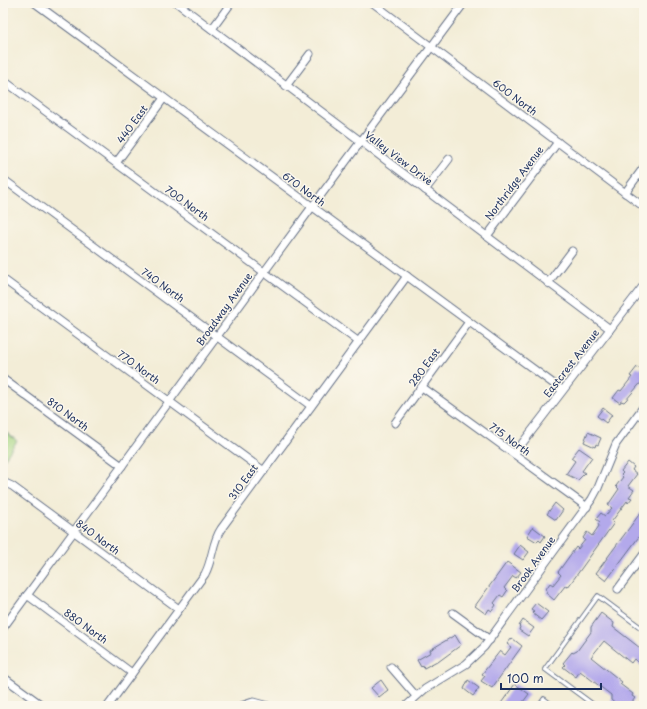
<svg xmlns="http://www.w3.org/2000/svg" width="647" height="709" font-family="'Playpen Sans',sans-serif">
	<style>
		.green { fill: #a8d784; stroke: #628371 }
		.building { fill: #b3a9eb }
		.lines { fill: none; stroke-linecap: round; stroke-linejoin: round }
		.lane-casing { stroke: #677288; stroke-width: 5.5 }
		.street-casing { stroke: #677288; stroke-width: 9 }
		.lane { stroke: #fff; stroke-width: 3.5 }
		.street { stroke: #fff; stroke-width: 7 }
		.labels { text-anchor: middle; stroke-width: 3; stroke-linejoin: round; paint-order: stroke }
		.street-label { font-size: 10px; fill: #1b2f5e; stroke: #fbf7ec }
	</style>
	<rect width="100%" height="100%" fill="#fbf7ec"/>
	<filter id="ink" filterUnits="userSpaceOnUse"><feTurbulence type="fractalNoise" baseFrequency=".025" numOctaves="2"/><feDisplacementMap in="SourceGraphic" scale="8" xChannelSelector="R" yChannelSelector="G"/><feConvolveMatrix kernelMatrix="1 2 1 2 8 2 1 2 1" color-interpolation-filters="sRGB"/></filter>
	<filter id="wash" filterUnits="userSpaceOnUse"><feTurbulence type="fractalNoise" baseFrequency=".012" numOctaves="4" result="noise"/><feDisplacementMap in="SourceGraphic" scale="16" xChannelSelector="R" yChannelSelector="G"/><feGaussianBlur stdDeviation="0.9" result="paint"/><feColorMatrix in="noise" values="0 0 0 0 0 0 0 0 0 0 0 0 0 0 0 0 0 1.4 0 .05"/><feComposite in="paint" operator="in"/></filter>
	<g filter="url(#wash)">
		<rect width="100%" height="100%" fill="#f3edd7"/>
		<path class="green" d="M3,430L17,441L3,461Z"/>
		<g id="blocks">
			<g class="building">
				<path d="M644,365V379L626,400L624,402L621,401L620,403L613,398L619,390L621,391L632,377L630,376L637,367L640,369Z"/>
				<path d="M603,408L612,415L606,423L597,416Z"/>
				<path d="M588,432L601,438L598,445L596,444L595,447L584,442Z"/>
				<path d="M579,448L592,457L582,471L585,473L578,480L566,474L575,461L571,458Z"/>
				<path d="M628,462L634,467L632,470L637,474L628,486L634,490L629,497L632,498L628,503L627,501L612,521L614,523L568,587L565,586L554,600L546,593L547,591L546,589L550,583L553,585L561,575L558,572L576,547L578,549L585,540L583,538L587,532L592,536L599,526L598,524L600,522L596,519L601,513L605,516L612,508L608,505L619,489L616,486L623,477L621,475L623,473L621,471Z"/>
				<path d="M555,503L563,510L556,520L547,514Z"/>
				<path d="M644,508V530L606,581L596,573Z"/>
				<path d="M533,527L545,536L541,542L539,540L537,542L527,536Z"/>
				<path d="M520,545L529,552L523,560L514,554Z"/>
				<path d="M507,562L521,572L516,578L513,576L504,588L507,591L503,597L500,595L494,603L496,605L492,611L489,609L486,614L475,606Z"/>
				<path d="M536,603L548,612L541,620L532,613L534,611L531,609Z"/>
				<path d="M601,613L614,623L613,627L644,651V668L634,659L631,663L604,641L591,657L622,682L620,684L633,694L632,696L635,698L629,706H618L611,700V695L580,671L576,677L563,667L565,665L563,663L572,652L573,653L577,651L591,632V627Z"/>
				<path d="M523,620L534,628L528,636L519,630L520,627L519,626Z"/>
				<path d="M455,635L461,645L438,662L437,661L424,668L423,665L421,667L417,660L431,652L430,650Z"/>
				<path d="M512,638L522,646L492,688L481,681L485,676L482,674L500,651L505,655L511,647L507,644Z"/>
				<path d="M381,680L388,690L379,697L371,688Z"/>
				<path d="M468,680L479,688L473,696L464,689Z"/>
				<path d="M515,684L529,694L520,706H499Z"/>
			</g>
		</g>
	</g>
	<g filter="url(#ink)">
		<use href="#blocks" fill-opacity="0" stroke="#677288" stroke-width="1"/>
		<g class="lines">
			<g class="lane-casing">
				<g id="lane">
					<path d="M638,175L644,181"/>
					<path d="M539,706L544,699L553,706"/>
					<path d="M595,706L545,669L598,596L644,630"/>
				</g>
			</g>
			<g class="street-casing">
				<g id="street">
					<path d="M35,3L562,390"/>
					<path d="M177,3L610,329"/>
					<path d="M373,3L644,207"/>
					<path d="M3,5L5,3"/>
					<path d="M212,29L231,3"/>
					<path d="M3,80L359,342"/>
					<path d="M286,86L310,54"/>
					<path d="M116,163L164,98"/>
					<path d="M3,179L311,406"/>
					<path d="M425,190L449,159"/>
					<path d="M625,193L644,167"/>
					<path d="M487,236L558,142"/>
					<path d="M3,279L264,471"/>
					<path d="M548,283L572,251"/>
					<path d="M3,379L122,466"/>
					<path d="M422,387L587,507"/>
					<path d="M395,423L469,322"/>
					<path d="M514,454L644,285"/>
					<path d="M3,482L12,486L179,609"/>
					<path d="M618,589L644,554"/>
					<path d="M27,595L132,673"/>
					<path d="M453,613L490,640"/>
					<path d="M3,628L306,215L464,3"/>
					<path d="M391,667L416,696"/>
					<path d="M3,677L43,706"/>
					<path d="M108,706L205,574C213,559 212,542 221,529L407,276"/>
					<path d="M241,706L253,702L268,706"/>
					<path d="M406,706L425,689L466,664L484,647L592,499L598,488L616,444L644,406"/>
				</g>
			</g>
			<use href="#lane" class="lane"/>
			<use href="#street" class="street"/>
		</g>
	</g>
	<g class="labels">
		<g class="street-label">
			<text transform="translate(515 97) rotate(37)" y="4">600 North</text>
			<text transform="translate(132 124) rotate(-54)" y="4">440 East</text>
			<text transform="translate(399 158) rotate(37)" y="4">Valley View Drive</text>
			<text transform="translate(514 183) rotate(-53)" y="4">Northridge Avenue</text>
			<text transform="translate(304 189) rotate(36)" y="4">670 North</text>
			<text transform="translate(187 203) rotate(36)" y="4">700 North</text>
			<text transform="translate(163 285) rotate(36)" y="4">740 North</text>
			<text transform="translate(224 309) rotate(-54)" y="4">Broadway Avenue</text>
			<text transform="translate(571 363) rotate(-52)" y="4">Eastcrest Avenue</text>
			<text transform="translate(139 367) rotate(36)" y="4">770 North</text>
			<text transform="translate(424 367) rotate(-54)" y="4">280 East</text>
			<text transform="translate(68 414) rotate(36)" y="4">810 North</text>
			<text transform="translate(510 439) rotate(36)" y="4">715 North</text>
			<text transform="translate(243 482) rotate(-54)" y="4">310 East</text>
			<text transform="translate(98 537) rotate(36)" y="4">840 North</text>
			<text transform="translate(533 564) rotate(-54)" y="4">Brook Avenue</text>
			<text transform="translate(86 626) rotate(36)" y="4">880 North</text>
		</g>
	</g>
	<rect width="647" height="709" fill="none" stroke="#fbf7ec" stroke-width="16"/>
	<path d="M501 683v6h100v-6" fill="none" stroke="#1b2f5e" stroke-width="2"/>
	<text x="507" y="683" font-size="12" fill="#1b2f5e" stroke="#fbf7ec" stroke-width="3" paint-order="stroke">100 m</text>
</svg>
